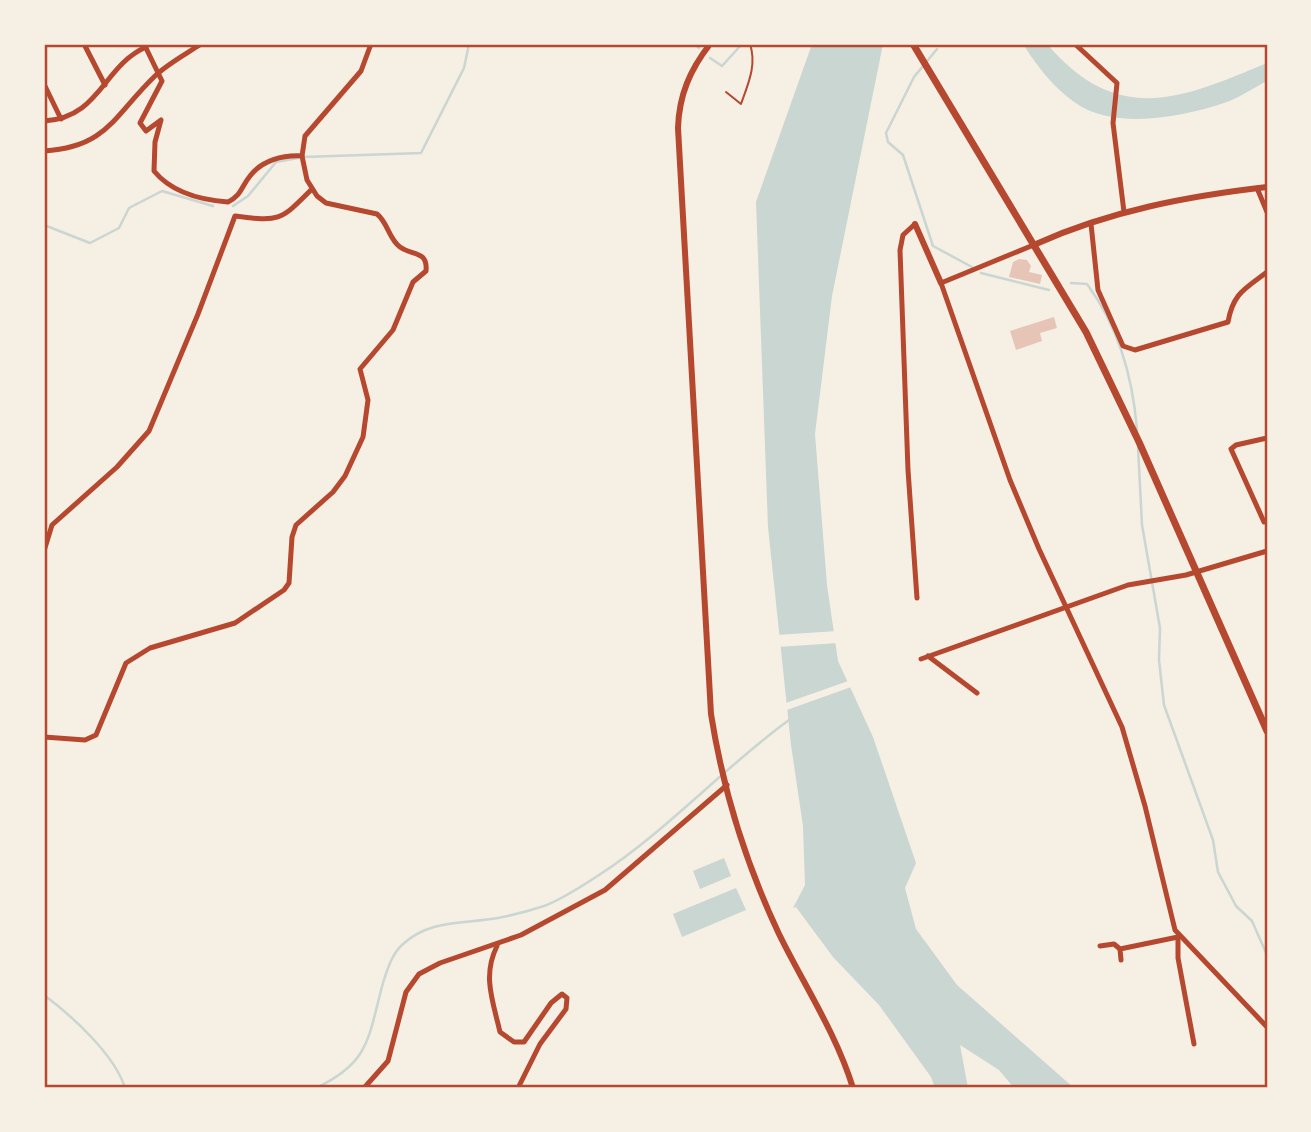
<svg xmlns="http://www.w3.org/2000/svg" width="1311" height="1132" font-family="Bitter,serif">
	<style>
		.water { fill: #c9d6d2 }
		.pier { fill: #f6efe4 }
		.lines { fill: none; stroke-linecap: round; stroke-linejoin: round }
		.stream { stroke: #c9d6d2; stroke-width: 2.5 }
		.building { fill: #e6c5b7 }
		.path { stroke: #b5482f; stroke-width: 2 }
		.minor { stroke: #b5482f; stroke-width: 5 }
		.tertiary { stroke: #b5482f; stroke-width: 6 }
		.secondary { stroke: #b5482f; stroke-width: 7 }
		.neatline { fill: none; stroke: #b5482f; stroke-width: 2.5 }
	</style>
	<rect width="100%" height="100%" fill="#f6efe4"/>
	<g class="water">
		<path d="M812,44H883L832,296L815,434L827,585L838,661L873,737L916,863L905,888L916,929L957,985L1074,1088H1014L999,1070L960,1045L968,1088H935L931,1077L879,1005L833,957L796,907L793,908L805,885L803,826L791,745L768,527L756,202Z"/>
		<path d="M1023,44H1047C1118,127 1181,99 1267,63V81C1253,88 1239,98 1224,103C1185,116 1125,128 1086,109C1060,96 1038,68 1023,44Z"/>
		<path d="M724,858L731,876L700,889L693,871Z"/>
		<path d="M736,888L746,910L682,937L673,914Z"/>
	</g>
	<g class="pier">
		<path d="M837,631L839,643L777,647L776,635Z"/>
		<path d="M851,680L854,686L784,711L783,704Z"/>
	</g>
	<g class="lines">
		<g class="stream">
			<path d="M695,44L699,48"/>
			<path d="M937,49L914,77L886,133L888,142L903,155L933,246L972,267"/>
			<path d="M710,58L722,66L742,44"/>
			<path d="M304,157L421,153L464,68L469,44"/>
			<path d="M233,206L248,196L276,162L298,158"/>
			<path d="M44,225L90,243L119,228L129,208L162,191L213,206"/>
			<path d="M981,273L1049,290"/>
			<path d="M1071,283L1087,284C1118,326 1133,379 1137,430"/>
			<path d="M1138,447L1142,525L1160,628L1159,660L1164,705L1213,840L1218,872L1236,906L1252,921L1267,955"/>
			<path d="M44,995C72,1016 115,1055 125,1088"/>
			<path d="M316,1088C371,1062 368,1037 383,983C387,970 392,954 402,945C429,919 464,924 498,918C513,915 529,911 544,906C563,899 582,886 599,875C668,830 723,768 789,720"/>
		</g>
	</g>
	<g class="building">
		<path d="M1019,259L1027,260L1031,266L1029,272L1042,275L1040,284L1009,277L1013,262Z"/>
		<path d="M1054,317L1057,328L1040,333L1042,341L1016,350L1010,331Z"/>
	</g>
	<g class="lines">
		<path class="path" d="M726,92L741,104C748,84 757,65 750,44"/>
		<g class="minor">
			<path d="M84,44L105,85"/>
			<path d="M144,44L162,81L140,123L146,131L161,120L155,142L154,171C172,193 201,200 228,202C241,196 241,187 250,176C262,160 283,155 302,156"/>
			<path d="M1075,44L1117,83L1113,123L1124,212"/>
			<path d="M44,84L61,119"/>
			<path d="M44,121C100,118 103,66 146,47"/>
			<path d="M44,151C108,147 114,115 156,75C169,63 186,54 201,44"/>
			<path d="M1257,188L1267,212"/>
			<path d="M915,224L903,235L900,250L908,470L917,598"/>
			<path d="M1091,224L1098,290L1123,346L1135,350L1228,322C1233,293 1245,289 1267,272"/>
			<path d="M1036,244L941,283L1010,480L1039,549L1122,727L1145,806L1175,930L1267,1027"/>
			<path d="M1264,522L1231,449L1236,445L1267,438"/>
			<path d="M44,551L52,525L117,467L149,431L198,314L235,216C280,222 280,221 312,189"/>
			<path d="M44,603V616"/>
			<path d="M928,656L977,693"/>
			<path d="M921,659L1128,585L1186,575L1267,551"/>
			<path d="M44,737L85,740L96,735L126,663L150,648L235,623L284,590L289,583L292,537L296,525L333,492L345,476L363,437L368,400L360,369L393,330L413,282L426,271C428,250 412,256 400,247C389,239 388,223 377,214L326,203L317,196L307,180L302,156L305,136L361,71L371,44"/>
			<path d="M1178,937V958L1194,1044"/>
			<path d="M497,946C482,976 493,1001 500,1032L514,1042H524L551,1003L562,994L567,998L566,1009L540,1044L518,1088"/>
			<path d="M1100,946L1114,944L1120,949"/>
			<path d="M1121,960L1120,949L1178,937"/>
			<path d="M364,1088L388,1061L406,992L419,974L440,963L521,935L605,890L727,785"/>
		</g>
		<g class="tertiary">
			<path d="M710,44C690,70 679,95 678,128L711,714C723,790 746,864 779,934C804,985 836,1033 853,1088"/>
			<path d="M915,224L941,283"/>
			<path d="M1036,244C1109,211 1188,196 1267,187"/>
		</g>
		<path class="secondary" d="M913,44L1086,332L1139,442L1267,731"/>
	</g>
	<rect width="1311" height="1132" fill="none" stroke="#f6efe4" stroke-width="91"/>
	<rect x="46" y="46" width="1220" height="1040" class="neatline"/>
</svg>
